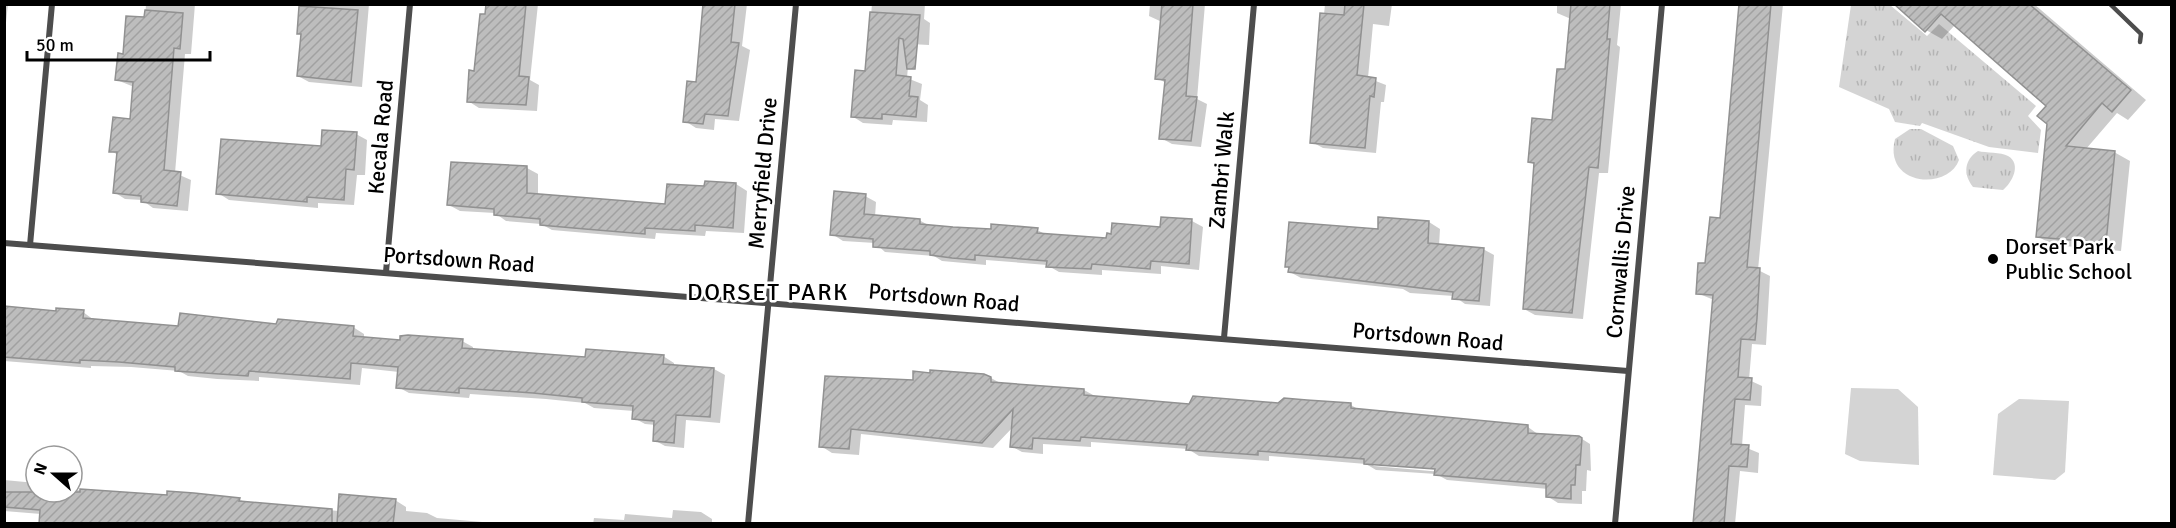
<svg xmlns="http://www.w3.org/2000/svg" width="2176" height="528" font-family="Signika,sans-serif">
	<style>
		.park { fill: url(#park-tufts) }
		.pitch { fill: #d4d4d4 }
		.shadow { fill: #0003; fill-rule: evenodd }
		.building { fill: url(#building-hatch); stroke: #919191; stroke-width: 1.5 }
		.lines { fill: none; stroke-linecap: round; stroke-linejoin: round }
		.service { stroke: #4d4d4d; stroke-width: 4.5 }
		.minor { stroke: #4d4d4d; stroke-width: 6 }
		.poi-dot { fill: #000; stroke: #fff; stroke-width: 2 }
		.labels { text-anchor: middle; stroke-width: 5; stroke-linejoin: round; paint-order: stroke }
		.street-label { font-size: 22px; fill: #000; stroke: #fff }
		.poi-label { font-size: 22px; fill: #000; stroke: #fff; text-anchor: start }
		.neighbourhood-label { font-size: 24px; letter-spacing: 1.5px; fill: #000; stroke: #fff }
	</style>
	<defs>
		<pattern id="park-tufts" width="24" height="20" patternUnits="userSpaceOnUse" patternTransform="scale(1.5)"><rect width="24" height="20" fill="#d4d4d4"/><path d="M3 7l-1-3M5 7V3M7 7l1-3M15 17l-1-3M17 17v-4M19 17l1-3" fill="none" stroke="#b4b4b4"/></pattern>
		<pattern id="building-hatch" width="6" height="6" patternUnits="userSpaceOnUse" patternTransform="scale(1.5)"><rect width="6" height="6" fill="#bdbdbd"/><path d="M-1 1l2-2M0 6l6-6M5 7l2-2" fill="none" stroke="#a1a1a1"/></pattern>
	</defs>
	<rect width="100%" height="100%" fill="#fff"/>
	<g class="park">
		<path d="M1851,5H1890L1927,36L1939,24L2036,106L2028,116L2041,130L2038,153L1989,147L1922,123L1920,126L1895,122L1889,109L1839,87Z"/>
		<path d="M1910,129H1921L1953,146L1959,160C1948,191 1883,186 1895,139Z"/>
		<path d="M1978,151C1986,153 2001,152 2008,156C2022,164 2012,183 2003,190L1973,187C1963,174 1964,160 1978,151Z"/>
	</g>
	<g class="pitch">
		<path d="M1851,388L1898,389L1918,407L1919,465L1860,461L1845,454Z"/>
		<path d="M2019,399L2069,401L2065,472L2055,480L1993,475L1998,414Z"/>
	</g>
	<g class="shadow">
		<path d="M4,4H8L4,41Z"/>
		<path d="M146,4H195L191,54H185L175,173L191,180L188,211L153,208L142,200L125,199L114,192L118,155L111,151L131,120L134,87L117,80L125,55L145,19Z"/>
		<path d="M301,4H369L362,87L309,82L298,76L302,35L299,33Z"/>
		<path d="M488,4H538L530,80L539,85L537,111L479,108L468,101Z"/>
		<path d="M704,4H747L742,46L750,50L739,121L715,119L714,130L696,128L685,121L697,84Z"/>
		<path d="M872,4H925L924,19L930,23L929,45L910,44L907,78L922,84L920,100L928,105L927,122L893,120L892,125L863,123L852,116L866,72Z"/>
		<path d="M1150,4H1205L1197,99L1207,104L1201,147L1172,144L1161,138L1166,83L1157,78L1162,22L1149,16Z"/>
		<path d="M1325,4H1392L1389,26L1373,24L1368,78L1386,85L1384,102H1381L1376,153L1323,148L1312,142Z"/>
		<path d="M1557,4H1621L1617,45L1620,47L1608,173H1599L1583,319L1535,315L1524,309L1535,165L1529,161L1554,121L1566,71L1571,19L1557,13Z"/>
		<path d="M1741,4H1783L1758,270L1770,276L1766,345L1752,344L1749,380L1762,386L1761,406L1745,405L1742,446L1759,453L1758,473L1740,471L1735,524H1694L1714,300L1697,293L1722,219Z"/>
		<path d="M1897,4H2034L2146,100L2128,120L2117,113L2086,149L2114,152L2130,161L2121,251L2053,245L2037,236L2048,106L1955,25L1942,39L1926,30Z"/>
		<path d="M356,134L367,140L365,175H357L354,205L318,203V208L229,200L218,193Z"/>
		<path d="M527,168L538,174V196L666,206L706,188L736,184L747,191L744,233L706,231L705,236L656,233L655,239L552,230L541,224L506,221L495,213L460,211L449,205Z"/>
		<path d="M865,196L876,202L875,217L919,220L930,226L992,231L1037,230L1047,235L1108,240L1161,228L1162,218L1192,221L1203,227L1199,270L1161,266V274L1102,270V275L1059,272L1047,265L986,260V265L942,261L934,256L885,252L875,243L843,241L832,234Z"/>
		<path d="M1429,222L1440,229L1439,246L1483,249L1494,255L1490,306L1465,304L1454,296L1410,293L1403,289L1301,278L1290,272L1287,266L1379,230Z"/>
		<path d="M4,308L57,313L83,312L94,320L180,328L353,327L364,334V339L401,342L462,341L473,347V350L587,359L663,356L674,363V366L714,369L725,375L720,423L686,420L684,448L665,446L654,440L656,425L645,424L634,418V411L594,408L585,403L546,399L470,394L469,398L409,393L398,387L399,372L362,368L360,385L259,377V381L217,379L188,376L179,371L131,367L91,366V368L4,361Z"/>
		<path d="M991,378L1002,384L1084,390L1095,396L1190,405H1351L1361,411L1528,427L1539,435L1579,437L1590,444L1591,471L1587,470L1586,491H1582V504L1558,503L1547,496L1548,489L1447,480L1436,474L1376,470L1366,464L1269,456V461L1199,456L1188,449L1091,442V447L1043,444V454L1022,452L1011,446L1013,427L993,448L861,434L859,455L832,453L821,446L914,382ZM1371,463L1442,469V472L1374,466Z"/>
		<path d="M4,480L36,483V492H72V487L77,490L239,499L246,503L339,511L395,500L406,507V511L427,513L437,518L505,524H41V514L4,511Z"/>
		<path d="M673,510L701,512L712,519V524H593L594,518L624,520L625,514L672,518Z"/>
		<path d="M534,522L568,524H534Z"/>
	</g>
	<g class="building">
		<path d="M486,4H526L519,76L529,77L526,105L467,102L469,70L474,71L480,14H485Z"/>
		<path d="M703,4H735L731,42L739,43L728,116L705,114L703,124L683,122L687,81L696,82Z"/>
		<path d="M1162,4H1193L1186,96L1197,97L1191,141L1159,139L1165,80L1155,79Z"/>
		<path d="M1345,4H1364L1357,75L1376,78L1374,97L1370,96L1365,148L1310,143L1320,13L1344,15Z"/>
		<path d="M1571,4H1610L1607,39H1610L1598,168L1589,167L1572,313L1523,309L1534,163L1528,162L1532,118L1552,120L1557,69H1565Z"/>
		<path d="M1739,4H1771L1747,267L1760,268L1757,318L1755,340L1741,339L1738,377L1752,378L1750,400L1735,399L1731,444L1749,445L1747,467L1729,466L1724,524H1693L1713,295L1696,294L1698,263H1705L1710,217L1720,218Z"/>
		<path d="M1894,4H2029L2131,90L2112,112L2102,103L2066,146L2115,151L2106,243L2036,237L2047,124L2037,116L2046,106L1941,14L1925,32Z"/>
		<path d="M299,6L358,10L351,82L297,76L301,34H297Z"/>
		<path d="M145,10L183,13L180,49L174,48L164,170L181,172L177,206L141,202V196L113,193L117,152H109L113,117L130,119L133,82L115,80L118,53L123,54L126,16L144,17Z"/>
		<path d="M870,12L920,15L915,69H907L903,39L899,38L896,75L911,77L909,96L918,97L916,117L882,114V119L851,117L855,70L865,71Z"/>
		<path d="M322,130L357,132L354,170L346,169L344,200L307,197V202L216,194L221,139L321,146Z"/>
		<path d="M451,162L527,166V193L665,204L667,184L704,186L705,181L736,183L733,228L695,225V231L645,228V234L585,229L540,225V219L494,215V209L447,205Z"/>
		<path d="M834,191L866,194L864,214L920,219V224L953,227L991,229V224L1038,228L1037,233L1106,238L1107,233L1111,234L1112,223L1160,227L1161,217L1192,219L1189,264L1151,261L1150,269L1092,264L1091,269L1068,268L1046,267L1047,261L975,255V260L952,258L930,255V251L873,247V239L830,235Z"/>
		<path d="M1378,217L1429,221L1428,243L1484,248L1479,301L1452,299L1453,292L1288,272L1289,267H1285L1289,222L1378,229Z"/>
		<path d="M4,306L56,311V308L84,310L83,318L178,326L180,313L276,324L278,319L354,326L353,336L400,340V336L408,335L463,339L462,348L585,357L586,349L664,355L663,364L714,368L710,417L676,415L674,443L653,441L654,421L632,419L633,406L582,402V398L533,393L459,388V393L396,388L398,367L351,363L350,379L249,371L248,376L205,373L175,371V367L119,362L80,360V363L4,357Z"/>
		<path d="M930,370L984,374L991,377V382L1084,389V395L1189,404L1193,396L1278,403L1284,398L1307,400L1351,403V408L1528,425V433L1579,436L1582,438L1580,465H1576L1575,485H1571V499L1546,497V484L1434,475L1435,469L1364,464V459L1258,451V455L1186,450L1187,445L1081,437L1080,441L1033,438L1032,449L1010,447L1013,409L982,443L851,429L849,449L819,447L825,376L913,380V371L930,373Z"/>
		<path d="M80,489L167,495V491L194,493L240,498L239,501L332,509V524H39L40,510L4,507V492H80Z"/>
		<path d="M339,494L396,499L393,524H337Z"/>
	</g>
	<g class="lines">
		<path class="service" d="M2110,4L2141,34L2140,42"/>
		<g class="minor">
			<path d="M4,243L1628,371"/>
			<path d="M30,245L52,4"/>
			<path d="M386,272L410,4"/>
			<path d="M1224,338L1254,4"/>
			<path d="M748,524L796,4"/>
			<path d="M1615,524L1662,4"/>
		</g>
	</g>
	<circle class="poi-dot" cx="1993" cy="259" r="6"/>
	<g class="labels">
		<g class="street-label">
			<text transform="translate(380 137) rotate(-85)" y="8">Kecala Road</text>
			<text transform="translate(1221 170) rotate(-85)" y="8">Zambri Walk</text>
			<text transform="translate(762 173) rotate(-85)" y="8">Merryfield Drive</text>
			<text transform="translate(459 259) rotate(4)" y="8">Portsdown Road</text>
			<text transform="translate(1620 262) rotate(-85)" y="8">Cornwallis Drive</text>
			<text transform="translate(944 297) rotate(5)" y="8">Portsdown Road</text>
			<text transform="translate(1428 336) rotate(5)" y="8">Portsdown Road</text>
		</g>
		<g class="poi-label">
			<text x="2005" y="254">Dorset Park<tspan x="2005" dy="25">Public School</tspan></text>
		</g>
		<g class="neighbourhood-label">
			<text x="768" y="300">DORSET PARK</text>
		</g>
	</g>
	<rect width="2176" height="528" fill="none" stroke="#000000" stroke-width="12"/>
	<g transform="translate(54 474) rotate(291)"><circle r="28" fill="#ffffff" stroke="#999999" stroke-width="1.5"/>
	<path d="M0-4.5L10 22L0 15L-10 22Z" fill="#000000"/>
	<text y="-9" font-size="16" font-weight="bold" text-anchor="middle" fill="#000000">N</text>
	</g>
	<path d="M27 51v9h183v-9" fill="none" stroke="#000000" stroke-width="3"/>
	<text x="36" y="51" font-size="18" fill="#000000" stroke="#ffffff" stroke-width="4.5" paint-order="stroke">50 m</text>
</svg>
